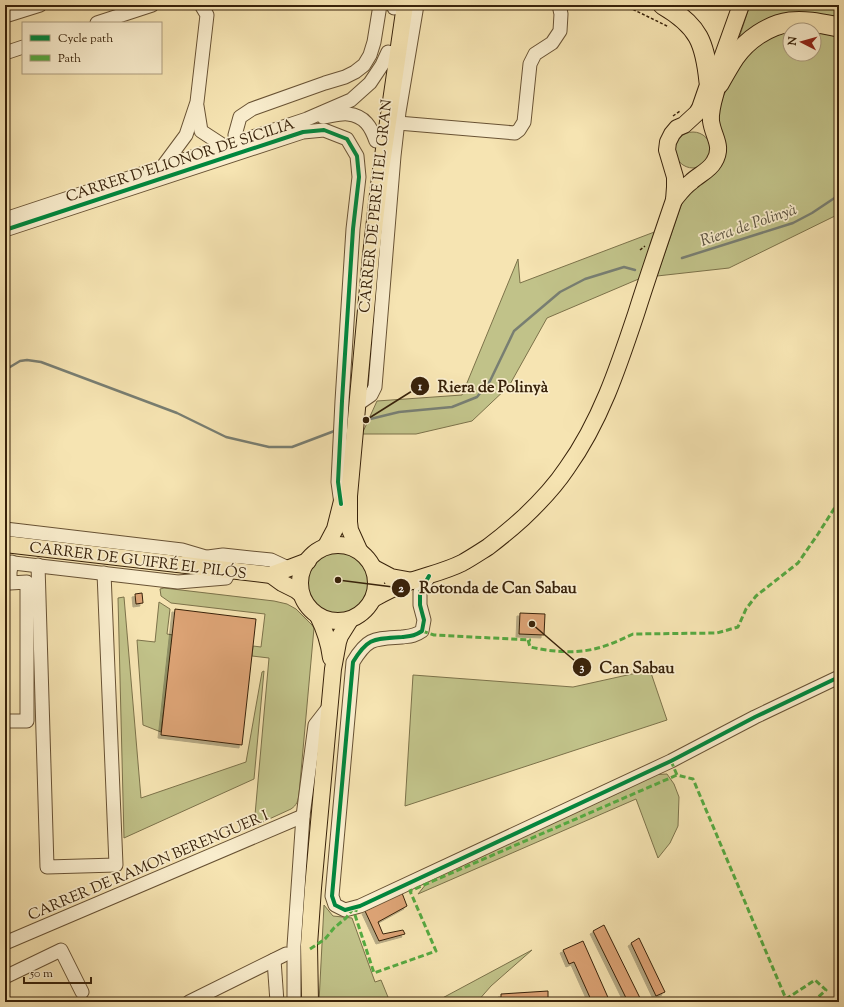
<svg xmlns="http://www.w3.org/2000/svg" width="844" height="1007" font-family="'Sorts Mill Goudy',serif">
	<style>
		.green { fill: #c1c289; stroke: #7c724a }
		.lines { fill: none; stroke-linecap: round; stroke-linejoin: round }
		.stream { stroke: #787e72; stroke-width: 2.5 }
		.building { fill: #dca375; stroke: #38220a; filter: url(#shadow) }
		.minor-casing { stroke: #685234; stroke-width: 15 }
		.major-casing { stroke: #38220a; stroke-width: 18 }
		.highway-casing { stroke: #38220a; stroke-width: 21 }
		.path { stroke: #38220a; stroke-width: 1.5; stroke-dasharray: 3 2; stroke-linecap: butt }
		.minor { stroke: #f9edcd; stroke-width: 13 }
		.major { stroke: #f6e4b2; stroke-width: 16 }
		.highway { stroke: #f6e4b2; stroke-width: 19 }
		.quiet { stroke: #55aa41; stroke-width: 3; stroke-dasharray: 6 3; stroke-linecap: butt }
		.cycleway-casing { stroke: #f9edcd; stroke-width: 6 }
		.cycleway { stroke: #00873e; stroke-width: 4 }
		.labels { text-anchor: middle; stroke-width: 3.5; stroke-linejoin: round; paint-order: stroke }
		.street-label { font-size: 15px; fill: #38220a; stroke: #f9edcd }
		.water-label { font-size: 16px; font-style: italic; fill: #58503e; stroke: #f9edcd }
		.leader { fill: none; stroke: #38220a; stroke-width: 1.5 }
		.callout-dot { fill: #38220a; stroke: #f9edcd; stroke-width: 1.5 }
		.mark-label { font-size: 12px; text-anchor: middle; font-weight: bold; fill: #fff }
		.callout-label { font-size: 16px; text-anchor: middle; font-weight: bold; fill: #38220a; stroke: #f9edcd; stroke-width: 3.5; stroke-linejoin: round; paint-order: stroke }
	</style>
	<defs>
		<filter id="shadow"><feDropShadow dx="-3" dy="3" stdDeviation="0" flood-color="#0004"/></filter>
	</defs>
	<rect width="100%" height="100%" fill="#f6e4b2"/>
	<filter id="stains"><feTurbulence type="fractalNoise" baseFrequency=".005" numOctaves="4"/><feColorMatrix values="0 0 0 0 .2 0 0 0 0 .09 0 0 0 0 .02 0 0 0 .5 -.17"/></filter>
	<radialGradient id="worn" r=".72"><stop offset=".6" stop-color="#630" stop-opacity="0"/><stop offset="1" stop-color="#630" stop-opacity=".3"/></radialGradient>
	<g class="green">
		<path d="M750,5H819L839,11V22L822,18L735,50Z"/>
		<path d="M814,30L839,35V214L729,268L657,276L680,208L685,195L698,183L719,129L718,113L723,97L731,80L751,50L766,39L790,31V54H814Z"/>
		<circle cx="693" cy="150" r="18"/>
		<path d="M657,231L641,278L547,318L509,386L472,421L416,434H362L377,401L462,395L518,259L520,283Z"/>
		<circle cx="338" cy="583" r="38"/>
		<path d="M164,588L274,601L287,604L296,609L312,625L314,628L299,794C298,801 297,805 291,809L254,826L269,658L252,656L253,646L261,647L265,614L171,603L161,596L160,589Z"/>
		<path d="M124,597L141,798L246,762L262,672L264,671L254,779L124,838L118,598Z"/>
		<path d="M159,602L170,609L167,634L173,635L161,732L143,725L137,640L155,642Z"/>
		<path d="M650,670L667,720L405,806L413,675L573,687Z"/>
		<path d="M667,774L674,784L679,797L678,826L670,843L658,858L636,799L418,894L431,878L627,789L636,782L648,775Z"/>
		<path d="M324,905L333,916L352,918L375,982L381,980L390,1002H319Z"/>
		<path d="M532,950L491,986L477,1002H435Z"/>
	</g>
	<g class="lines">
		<g class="stream">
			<path d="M682,258L793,223L812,213L836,197L839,194"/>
			<path d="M5,370L20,361L27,360L41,362L177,413L226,437L269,447H292L337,430"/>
			<path d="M362,421L399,412L452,407L477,397L490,381L514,331L560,292L585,279L624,267L635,270"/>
		</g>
	</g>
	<g class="building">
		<path d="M142,593L143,603L136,604L135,594Z"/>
		<path d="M175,609L256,619L242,745L161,735Z"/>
		<path d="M520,613L545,614L544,635L519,634Z"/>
		<path d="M402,893L407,906L378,922L383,934L403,930L405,934L379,941L365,911Z"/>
		<path d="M604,925L641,1000L637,1002H628L593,931Z"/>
		<path d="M639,938L665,992L656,996L631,943Z"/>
		<path d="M583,941L610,1002H592L574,962L569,964L563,950Z"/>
		<path d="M548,991V1002H501V994Z"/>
	</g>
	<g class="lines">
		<g class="minor-casing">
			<g id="minor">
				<path d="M394,5V8"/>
				<path d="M5,16L40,5"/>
				<path d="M97,23L152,5"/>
				<path d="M5,53L23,47"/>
				<path d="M197,106L201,131L224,146"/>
				<path d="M323,117C331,116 341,113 348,114C365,116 371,127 376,141"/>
				<path d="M398,123L515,133L519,130L524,122L530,64L535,54L552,43L560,31L561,14L559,5"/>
				<path d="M237,142L235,135L240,117L252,109L325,83L345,77L355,72L364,65L370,55L374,42L380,5"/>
				<path d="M163,166L186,135L197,102L207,15L201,5"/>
				<path d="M5,219L307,119L351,100L370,83L382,65L388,52"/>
				<path d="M5,230L303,132L324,130L347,139L357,156L359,177L353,229L342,401L338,482L341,504"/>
				<path d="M358,404L371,395L375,387L394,156L399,112L417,5"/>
				<path d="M5,529L182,550L219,561L230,570L226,578L178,582L5,562"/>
				<path d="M208,557L223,555L271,560L288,568"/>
				<path d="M38,565L47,867L116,865L104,573"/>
				<path d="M429,576L420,592V605L424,620L422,631C415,636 410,636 402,637C374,639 368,637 353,662L332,896L335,905L345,910L360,906L671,761L755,717L839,677"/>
				<path d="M5,721H27V582L10,583V572L12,562"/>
				<path d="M5,943L303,816"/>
				<path d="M274,960L277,1002"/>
				<path d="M5,977L61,950L82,992"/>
				<path d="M189,1002L286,954"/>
				<path d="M294,1002V946L303,816L315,725L329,707"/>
			</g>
		</g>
		<g class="major-casing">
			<g id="major">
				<path d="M674,200C679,194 684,187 691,182C698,175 709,171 714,162C724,146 713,137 711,121C710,110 714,99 717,88"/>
				<path d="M5,544L271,575L282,583L296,590L301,594"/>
				<circle cx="338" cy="583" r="38"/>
				<path d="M326,546L335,529L342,501"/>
				<path d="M359,550L350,530L349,522V496L371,255L380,177L405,5"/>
				<path d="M374,568L391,577L413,581"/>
				<path d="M271,575L308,561"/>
				<path d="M373,599C385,592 398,586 411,581C428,575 446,571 462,563C471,558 480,552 488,547C500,538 512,528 523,518C539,503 555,486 567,468C600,422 618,368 636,314C648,276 661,238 674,200L675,187V177L667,150L668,142L672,134L677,128L684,125L697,113L700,108L709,82L722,58L741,5"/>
				<path d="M318,616C325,630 329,642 331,658"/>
				<path d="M310,1002L309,945L313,888L333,669L338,642L340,636L350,620"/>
			</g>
		</g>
		<g class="highway-casing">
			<g id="highway">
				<path d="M663,5C699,26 705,43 709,82"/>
				<path d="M719,84C724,75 729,66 735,57C747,40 768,25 790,22C806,20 823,24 839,27"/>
			</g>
		</g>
		<g class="path">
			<path d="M624,5L669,27"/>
			<path d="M673,116L680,111"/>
			<path d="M640,250L645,246"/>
		</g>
		<use href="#minor" class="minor"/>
		<use href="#major" class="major"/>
		<use href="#highway" class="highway"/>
		<g class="quiet">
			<path d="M422,631L434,635L531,640"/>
			<path d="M528,640L530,647C552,652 577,654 598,648C610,645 622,639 633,634L717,633L738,627L746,609L756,596L798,563L818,534L839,501"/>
			<path d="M671,761L677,775L693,779L786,999L815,980L826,990L813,1002"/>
			<path d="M357,906L355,915L374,973L436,951L410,891L677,775"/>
			<path d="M310,949L325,939L334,928L346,918L353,909"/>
		</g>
		<g class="cycleway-casing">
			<g id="cycleway">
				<path d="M5,230L303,132L324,130L347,139L357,156L359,177L353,229L342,401L338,482L341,504"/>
				<path d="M429,576L420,592V605L424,620L422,631C415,636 410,636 402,637C374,639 368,637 353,662L332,896L335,905L345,910L360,906L671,761L755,717L839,677"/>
			</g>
		</g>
		<use href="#cycleway" class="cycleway"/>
	</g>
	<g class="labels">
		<g class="street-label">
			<text transform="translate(180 160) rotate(-18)" y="5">CARRER D'ELIONOR DE SICILIA</text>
			<text transform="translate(375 206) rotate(-84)" y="5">CARRER DE PERE II EL GRAN</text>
			<text transform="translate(138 560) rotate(7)" y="5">CARRER DE GUIFRÉ EL PILÓS</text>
			<text transform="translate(148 865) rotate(-23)" y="5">CARRER DE RAMON BERENGUER I</text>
		</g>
		<g class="water-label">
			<text transform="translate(748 224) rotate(-19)" y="6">Riera de Polinyà</text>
		</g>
	</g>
	<path class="leader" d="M366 420L420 386M338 580L401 588M532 624L582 667"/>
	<g class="callout-dot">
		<circle cx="366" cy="420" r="4"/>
		<circle cx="338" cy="580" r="4"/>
		<circle cx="532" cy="624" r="4"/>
		<circle cx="420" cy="386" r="10"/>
		<circle cx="401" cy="588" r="10"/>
		<circle cx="582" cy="667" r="10"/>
	</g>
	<g class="mark-label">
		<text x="420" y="390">1</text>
		<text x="401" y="592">2</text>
		<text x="582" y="671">3</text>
	</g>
	<g class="callout-label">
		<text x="493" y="392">Riera de Polinyà</text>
		<text x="498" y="593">Rotonda de Can Sabau</text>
		<text x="637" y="673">Can Sabau</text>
	</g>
	<rect width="844" height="1007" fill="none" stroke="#f6e4b2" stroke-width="20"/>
	<rect x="6" y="6" width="832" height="995" fill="none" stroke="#38220a" stroke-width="2"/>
	<rect x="10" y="10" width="824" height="987" fill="none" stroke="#38220a"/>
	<rect x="22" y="22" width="140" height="52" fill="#f9edcd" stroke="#ac9c7f"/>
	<rect x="30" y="35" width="20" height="6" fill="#00873e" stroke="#ac9c7f"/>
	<text x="58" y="42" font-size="12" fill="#38220a">Cycle path</text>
	<rect x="30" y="55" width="20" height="6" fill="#55aa41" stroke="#ac9c7f"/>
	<text x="58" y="62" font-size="12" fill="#38220a">Path</text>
	<g transform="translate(802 42) rotate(276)"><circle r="19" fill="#f9edcd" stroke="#ac9c7f"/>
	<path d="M0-3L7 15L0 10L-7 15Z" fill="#8f2418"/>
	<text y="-6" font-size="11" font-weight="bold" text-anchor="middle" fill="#38220a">N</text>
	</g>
	<path d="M24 977v6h67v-6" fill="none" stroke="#38220a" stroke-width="2"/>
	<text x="30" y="977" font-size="12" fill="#38220a" stroke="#f9edcd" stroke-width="3" paint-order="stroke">50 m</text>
	<rect width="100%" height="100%" filter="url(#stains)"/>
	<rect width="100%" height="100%" fill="url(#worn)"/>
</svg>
